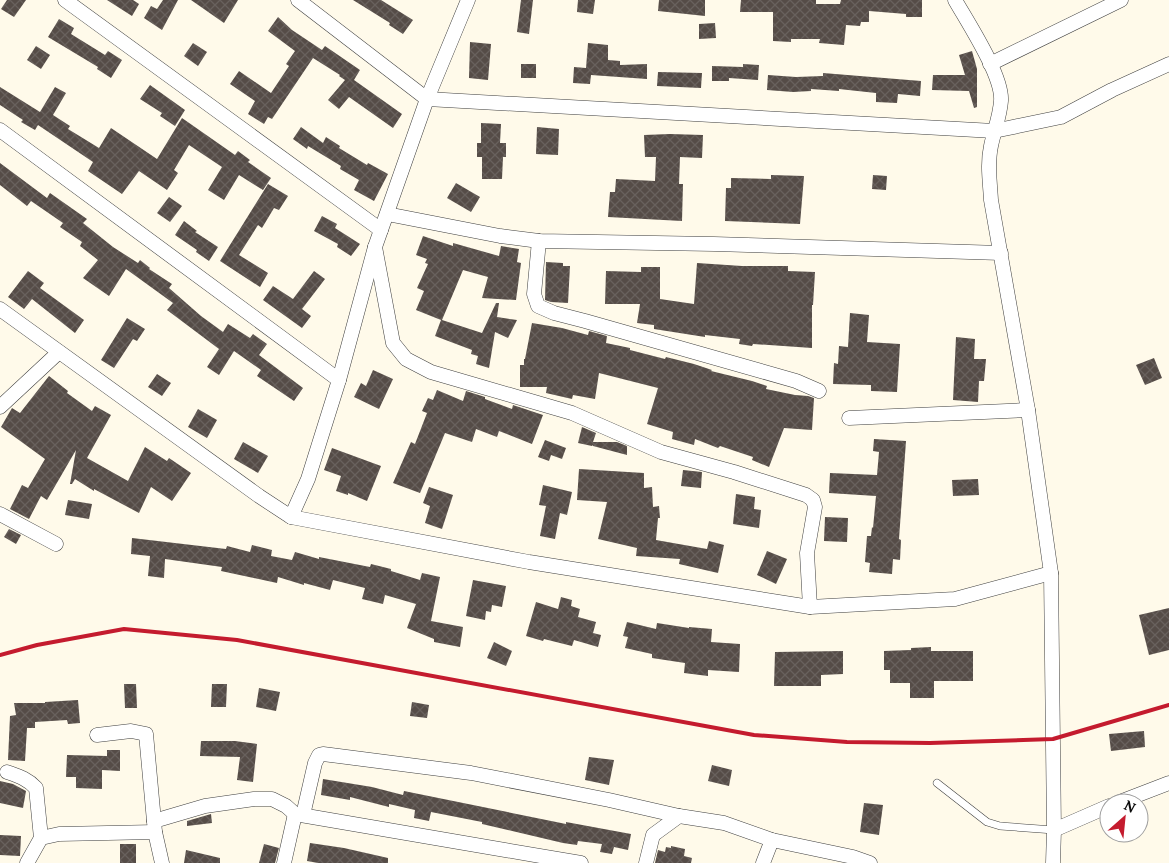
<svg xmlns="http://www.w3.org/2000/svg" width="1169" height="863" font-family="Lora,serif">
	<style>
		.building { fill: url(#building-cross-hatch) }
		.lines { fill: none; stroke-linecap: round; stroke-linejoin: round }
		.lane-casing { stroke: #3f3f3f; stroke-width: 8 }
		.street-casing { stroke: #3f3f3f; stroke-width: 15 }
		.lane { stroke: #fff; stroke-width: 7 }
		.street { stroke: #fff; stroke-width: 14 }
		.rail { stroke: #c41b2e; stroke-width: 4 }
	</style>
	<defs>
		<pattern id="building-cross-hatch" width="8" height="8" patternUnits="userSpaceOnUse" patternTransform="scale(1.25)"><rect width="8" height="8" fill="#554c47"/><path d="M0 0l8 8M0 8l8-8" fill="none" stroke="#68615d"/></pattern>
	</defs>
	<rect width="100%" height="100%" fill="#fffaea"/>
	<g class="building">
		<path d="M7,0H26L14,17L1,9Z"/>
		<path d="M107,0H133L139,4L132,16Z"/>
		<path d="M163,0H178L162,30L144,18L151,6L157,9Z"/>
		<path d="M191,0H238L224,23Z"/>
		<path d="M353,0H381L413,20L403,34L389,25L390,23Z"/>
		<path d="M521,0H533L529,34L517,32Z"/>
		<path d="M578,0H595L593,14L577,12Z"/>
		<path d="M659,0H705V16L658,11Z"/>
		<path d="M741,0H816V4H840L841,0H922V17H906V14L869,11V22H861L860,26L846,25L844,45L819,43L820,39H791V42L773,41V12H740Z"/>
		<path d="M278,17L292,30L322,50L325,46L360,70L354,80L402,114L393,128L349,97L339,109L328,100L345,80L339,76L340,75L313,58L272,119L268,117L264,124L248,114L255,101L230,84L239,71L271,93L289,66L286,64L295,51L268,31Z"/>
		<path d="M59,19L74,28L71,34L105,55L108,51L122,60L111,78L97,69L98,67L48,37Z"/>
		<path d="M715,23L716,38L699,39V24Z"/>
		<path d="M470,42L491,44L488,80L469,78Z"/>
		<path d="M193,43L207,52L198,66L184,56Z"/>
		<path d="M588,43L608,45V60L620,61V65L647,64V79L591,75L590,84L573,83L574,67L586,68Z"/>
		<path d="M36,46L50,55L41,69L27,60Z"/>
		<path d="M972,51L977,69V107L974,108L969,91L932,90L933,75H965L959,55Z"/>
		<rect x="521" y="64" width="15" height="14"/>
		<path d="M743,64L759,65L758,80L729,78V81H712V66L743,67Z"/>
		<path d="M658,72L702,73L701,88L657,86Z"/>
		<path d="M823,73L921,81L920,96L898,94L897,103L876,102V93L839,89V91L811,89V91L793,92L767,90L768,75L796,77L823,76Z"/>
		<path d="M150,85L185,110L175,126L160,116L162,113L140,99Z"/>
		<path d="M0,87L40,112L55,87L66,93L53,115L70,126L68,129L99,148L111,128L157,159L182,118L235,155L238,151L250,160L248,162L271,178L263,190L239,175L224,200L208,190L222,167L189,145L174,170L178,173L167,190L139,171L122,194L88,171L93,162L38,125L35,130L21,122L23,120L0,105Z"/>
		<path d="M481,123L501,124L500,143H506V157H503L502,179H482V157H477V143H481Z"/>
		<path d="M301,127L323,143L326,137L340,146L339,148L367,165L368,163L388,174L374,201L354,190L359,180L340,169L341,166L308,146L307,149L293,139Z"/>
		<path d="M537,127L559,129L558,155L536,154Z"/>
		<path d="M670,134L703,135L702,158L680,157L679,184H683L682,221L608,217L610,192H615L616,179L655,181L656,157H645L644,135Z"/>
		<path d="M0,163L47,198L50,193L87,219L83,223L113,247L138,263L140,260L150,268L149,269L172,284L169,288L201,316L223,332L228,324L250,338L253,334L267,344L259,355L303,388L294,401L257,376L261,370L234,351L219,375L207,367L219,349L167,310L173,303L126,269L109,296L83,278L98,260L80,246L82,242L60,227L63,223L31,201L27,206L0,185Z"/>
		<path d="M771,175L804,176L800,224L725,221L726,188H731V178L771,179Z"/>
		<path d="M873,175L887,176L886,190L872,189Z"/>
		<path d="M456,183L480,197L471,212L447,198Z"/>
		<path d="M268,184L288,196L279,210L274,208L262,228L258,225L239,255L268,273L260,287L220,261Z"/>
		<path d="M169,197L182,206L170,222L157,213Z"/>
		<path d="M322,216L337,224L335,228L360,244L351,256L337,247L338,244L314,231Z"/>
		<path d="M184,221L197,231L195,232L218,247L209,261L196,252L197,250L175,235Z"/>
		<path d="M423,236L453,246V243L499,256L501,246L519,249L517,262L521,263L516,300L482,298L488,277L463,270L442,320L482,333L496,303H499L497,317L517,320L508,338L495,332L489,368L476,364L478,356L471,354L472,350L435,336L441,320L416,310L424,291L417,288L428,264L425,263L427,259L416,255Z"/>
		<path d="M546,262L563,263V266H570L568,303L551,302L545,300Z"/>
		<path d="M697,263L742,266H788V271L815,272L813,305H812V348L753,344L752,346L739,344L740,339L705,335V337L654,329V325L637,323L640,304H605L606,271L641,272V267H660V299L694,304Z"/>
		<path d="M28,271L44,283L40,288L84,320L75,333L32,299L24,309L8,297Z"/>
		<path d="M314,271L325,279L302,309L311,316L302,328L263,300L273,286L293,299Z"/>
		<path d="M850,313L869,315L867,342L900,344L897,392L871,391V385L833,384L834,363L838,364L839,346L848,347Z"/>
		<path d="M127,318L145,329L137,341L133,339L114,368L101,360Z"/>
		<path d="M532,323L562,328L588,335L589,331L607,336L606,343L630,348V350L665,359L666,357L694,364L712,370L711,371L752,381L767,386L766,389L795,395L808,396L814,398L812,430L784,428L769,467L752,460L753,457L720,446L718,448L695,439L694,445L672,439L673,432L647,424L658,388L599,373L595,399L573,395L572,399L546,393L547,387H520V365H524V359H525Z"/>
		<path d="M956,337L975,339L974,359H986L984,381H979L978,402L953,400Z"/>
		<path d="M1154,358L1162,378L1145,385L1136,365Z"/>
		<path d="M373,370L393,379L379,409L354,397L361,383L366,386Z"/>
		<path d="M157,374L171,383L162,396L148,387Z"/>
		<path d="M49,376L68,391L67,393L92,411L95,406L111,415L87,458L128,481L145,447L167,461L169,458L191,473L172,501L151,487L139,513L94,489V491L75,479L72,484H70L76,450L47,500L41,496L29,519L10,509L22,485L28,488L45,459L1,427L12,408L20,413Z"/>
		<path d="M437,390L463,401L466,391L485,397V399L512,409L513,405L543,415L532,444L499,431L497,437L476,429L472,442L445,433L420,493L393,483L411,442L415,444L427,413L422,411L428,398L433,400Z"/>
		<path d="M198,409L217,420L207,438L188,427Z"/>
		<path d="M582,427L596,433L593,442H617L627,446V455L593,446V445L592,446L578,443Z"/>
		<path d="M874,439L906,441L899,539L901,540L900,560L893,559L892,574L869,572L870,563L865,562L867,536H871L872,527L873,528L876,496L829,493L830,473L877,475L879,452L873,451Z"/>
		<path d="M545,440L566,448L562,459L551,455L549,461L538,457Z"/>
		<path d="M243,442L268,456L258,473L234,459Z"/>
		<path d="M332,448L381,466L367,501L348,493V495L336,491L341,476L324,470Z"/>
		<path d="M579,469L644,473V488L652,487L653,507L659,506L660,518H658L656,540L707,549L709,541L724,545L718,573L679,564L680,559L636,556L637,548L598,539L607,502L577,500Z"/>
		<path d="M683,470L702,472L701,488L681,486Z"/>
		<path d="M978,479L979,495L953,496L952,480Z"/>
		<path d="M543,485L572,492L567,515L560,513L555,539L540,536L546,506L539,505Z"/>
		<path d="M429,487L453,495L442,529L425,523L430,506L423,503Z"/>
		<path d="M736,494L755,497L754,509L761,510L759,528L733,524Z"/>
		<path d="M68,500L92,504L89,519L65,515Z"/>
		<path d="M825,517L848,518L847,542L824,541Z"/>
		<path d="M9,529L21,535L16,544L4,537Z"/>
		<path d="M132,538L226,549L227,546L250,552L252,545L272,550L271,556L292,560L295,552L319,559V557L370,567L371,564L391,569V571L420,580L422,573L440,577L431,621L463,627L460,647L434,642V639L407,628L416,604L385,595L383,604L362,599L365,588L333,580L330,590L304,583V585L278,577L277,583L221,571L222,567L165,559L164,578L148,576L150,556L131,554Z"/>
		<path d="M767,551L787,559L776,584L757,575Z"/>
		<path d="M473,580L506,586L502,607L492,605L491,612L486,611L485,620L466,616Z"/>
		<path d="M561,597L572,600L571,606L580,609L578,617L596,622L593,633L601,635L598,647L574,640L572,646L544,639L543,641L526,636L536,602L558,609Z"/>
		<path d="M1169,608V650L1149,655L1139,615Z"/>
		<path d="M627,622L656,629L657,623L689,628V627L712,629L711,642L740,644L739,672L708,670V676L684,673L685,663L652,658V654L625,648L628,637L623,636Z"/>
		<path d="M494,642L512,651L506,666L487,658Z"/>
		<path d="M931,647V651H973V681H934V698H910V683H890V670H884V651L911,650V648Z"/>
		<path d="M843,651V674L821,675V686H774L775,652Z"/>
		<path d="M124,684H136L137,708H125Z"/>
		<path d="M212,684H227L226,707H211Z"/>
		<path d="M259,688L280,692L276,711L256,707Z"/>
		<path d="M78,700L80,723L68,724L67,720L35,722V728H27L25,761L8,760L10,716L16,715L14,703H45V702Z"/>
		<path d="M412,702L429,705L427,718L410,716Z"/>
		<path d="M1144,731L1145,747L1111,751L1109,734Z"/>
		<path d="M201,741H235L257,744L253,782L237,780L240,757L200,756Z"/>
		<path d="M107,750H120V771L102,770V789L76,788V777H66L67,755L107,756Z"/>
		<path d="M589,757L614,760L609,785L585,780Z"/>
		<path d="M712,765L732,770L729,786L708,781Z"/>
		<path d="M323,779L372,787L403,795L404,791L566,824V822L631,834L628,850L614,847L612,854L600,852L602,844L578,841L577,845L563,843L482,824V822L431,812L429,821L414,818L415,810L389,804V807L350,797V800L321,795Z"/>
		<path d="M0,781L13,784L26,791L23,808L0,803Z"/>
		<path d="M864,803L883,805L879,835L860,832Z"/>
		<path d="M211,814L212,823L187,826V821Z"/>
		<path d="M0,835L21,836L20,856L0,855Z"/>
		<path d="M310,843L344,848L388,858V863H318L307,861Z"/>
		<rect x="120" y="844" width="16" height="19"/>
		<path d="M264,844L279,848L275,863H259Z"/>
		<path d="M671,846L685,849L684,856L692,858L691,863H655L658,850L665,852L666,847L671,848Z"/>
		<path d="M186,850L220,858V863H184Z"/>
	</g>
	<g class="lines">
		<g class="lane-casing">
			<path id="lane" d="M937,783L987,822L1000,826L1054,830"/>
		</g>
		<g class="street-casing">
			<g id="street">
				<path d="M65,0L381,230"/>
				<path d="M298,0L427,99L994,131L1061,117L1112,90L1169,64"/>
				<path d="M955,0C968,23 1003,76 1001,101C1000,116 994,131 991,146C987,164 990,182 991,200L1028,410L1051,573L1054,830L1053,863"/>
				<path d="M990,64L1121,0"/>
				<path d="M0,130L339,380"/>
				<path d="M387,214L500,236L539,241L714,244L1001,253"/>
				<path d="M539,241L534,294L538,306L554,313L585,321L796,381L819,391"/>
				<path d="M375,247L393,343L406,359L431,372L572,413L661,452L734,472L806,495L813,500L815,507L807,553L810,607"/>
				<path d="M0,309L259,496L291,517L529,562L810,607L955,599L1051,573"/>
				<path d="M0,407L59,352"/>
				<path d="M849,418L1028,410"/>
				<path d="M0,514L56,544"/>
				<path d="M291,517L308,479L339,380L375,247L427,99L468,0"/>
				<path d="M97,735L131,731L146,734L155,832L162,863"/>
				<path d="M7,772C18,776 28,779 36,788L41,838L27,863"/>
				<path d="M1117,803L1169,783"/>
				<path d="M303,815L315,763L319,755L323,754L471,773L609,800L679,816"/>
				<path d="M154,821L205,806L254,799H272L286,806L295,814L581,863"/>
				<path d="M1054,830L1109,806"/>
				<path d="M41,838L59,834L155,832"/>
				<path d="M284,863L295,814"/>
				<path d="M646,863L653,835L679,816L724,823L772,840L853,857L870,863"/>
				<path d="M763,863L772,840"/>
			</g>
		</g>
		<use href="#lane" class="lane"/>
		<use href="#street" class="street"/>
		<path class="rail" d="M0,655L37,645L124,629L237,640L754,735L847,742L930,743L1053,739L1169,705"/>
	</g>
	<g transform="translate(1124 818) rotate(27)"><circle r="24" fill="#ffffff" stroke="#9e9e9e"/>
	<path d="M0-4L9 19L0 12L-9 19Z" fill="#c41b2e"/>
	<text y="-8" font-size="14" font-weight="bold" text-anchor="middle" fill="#0c0c0c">N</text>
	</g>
</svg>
